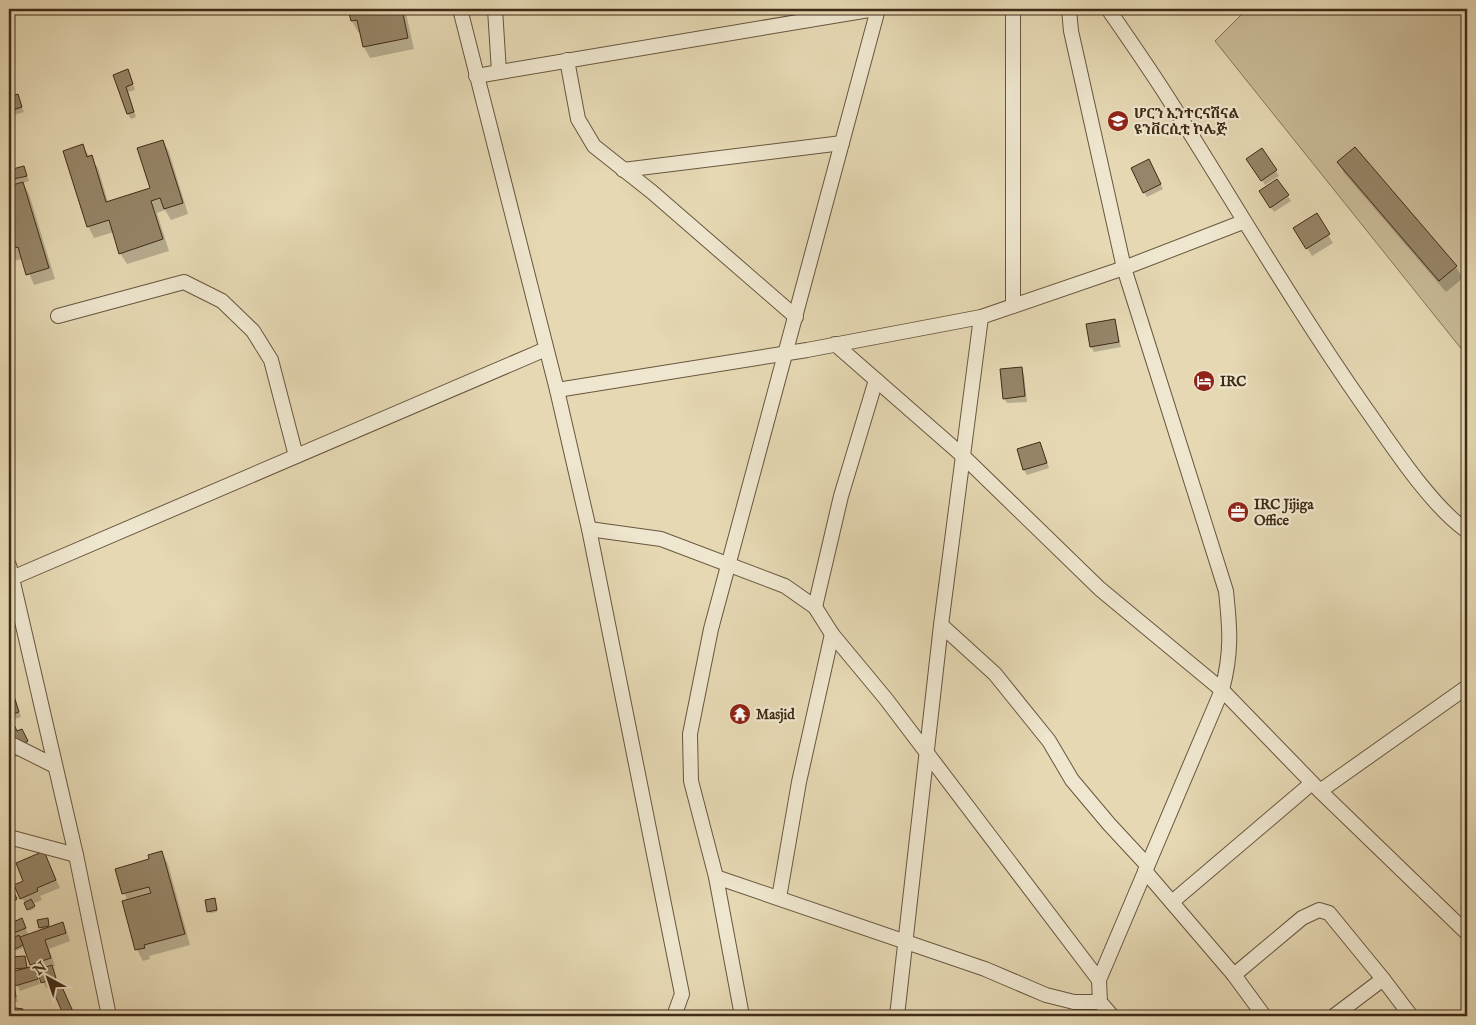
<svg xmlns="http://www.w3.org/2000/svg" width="1476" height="1025" font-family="'IM FELL English','Noto Serif Ethiopic',serif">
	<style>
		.green { fill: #c9bb98; stroke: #847358 }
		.shadow { fill: #0003 }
		.building { fill: #968568; stroke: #402b17 }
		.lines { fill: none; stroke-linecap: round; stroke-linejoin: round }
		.minor-casing { stroke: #69563e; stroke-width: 16 }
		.minor { stroke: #eee6ce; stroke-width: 14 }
		.labels { text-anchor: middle; stroke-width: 4.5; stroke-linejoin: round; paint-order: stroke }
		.poi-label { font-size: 14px; font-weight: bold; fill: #402b17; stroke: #eee6ce; text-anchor: start }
	</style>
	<rect width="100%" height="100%" fill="#e5d8b3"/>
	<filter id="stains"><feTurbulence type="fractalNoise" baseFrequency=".004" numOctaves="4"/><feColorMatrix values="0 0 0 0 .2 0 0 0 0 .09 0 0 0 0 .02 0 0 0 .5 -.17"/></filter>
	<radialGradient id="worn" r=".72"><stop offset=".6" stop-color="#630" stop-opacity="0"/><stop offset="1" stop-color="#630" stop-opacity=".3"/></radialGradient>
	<path class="green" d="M1247,9H1467V356L1215,41Z"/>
	<g class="shadow">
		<path d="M349,9H405L414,49L370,58L364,47L361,32H358L352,21Z"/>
		<path d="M115,75L130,76L135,90L128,92L136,117L131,119L128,114Z"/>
		<path d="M17,95L24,112L14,115L9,98Z"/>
		<path d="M163,141L169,152L188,214L171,220L165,210L157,213L169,251L127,264L120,253L114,232L94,238L88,226L82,146L98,168L108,202L151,189Z"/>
		<path d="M1355,149L1456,267L1463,278L1446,292L1345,174L1338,163Z"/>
		<path d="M1262,150L1279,176L1265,185L1251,164Z"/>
		<path d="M1152,166L1163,189L1147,197L1144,192Z"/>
		<path d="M24,167L29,181L23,183L29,194L55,279L34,285L23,259L9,262V205L12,204L9,187L14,186L9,171Z"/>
		<path d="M1277,180L1291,201L1274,212L1264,197Z"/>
		<path d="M1316,215L1333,243L1312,256L1295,228Z"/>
		<path d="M1114,320L1121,347L1094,352L1091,347Z"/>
		<path d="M1021,368L1024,374L1027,402L1007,403L1004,398Z"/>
		<path d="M1040,443L1049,468L1027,475L1024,470Z"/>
		<path d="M9,682L21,717L15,719L9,705Z"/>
		<path d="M9,717L17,733L26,739L31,750L12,759L9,753Z"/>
		<path d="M44,853L60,888L40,896L42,900L32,904L35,908L30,911L22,898Z"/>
		<path d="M162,853L168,864L190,945L149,956L150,959L143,961L137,950L124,902L127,900L117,870L151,860Z"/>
		<path d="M10,885L17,901L10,904L9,901Z"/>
		<path d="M215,902L217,912L210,913L209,911Z"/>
		<path d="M22,920L29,936L42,931L40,927L48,922L49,928L62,924L67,932L70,941L49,949L55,966L52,967L58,983L46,988L39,972L36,973L40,984L20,991L13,974H10L9,982V959L25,957L28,969L33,967L22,936L18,938L23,948L13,952L9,944V925Z"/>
		<path d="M13,984L18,1002L9,1003V985Z"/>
		<path d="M9,1009L23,1010L26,1016H9Z"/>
	</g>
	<g class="building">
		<path d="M348,9H402L408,38L363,47L357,20L351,21Z"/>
		<path d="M128,69L133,84L126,87L134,112L127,114L113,75Z"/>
		<path d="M18,94L22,107L10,111L9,97Z"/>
		<path d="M163,140L183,203L164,209L160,198L151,201L163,239L119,254L109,220L87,227L63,151L83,144L87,157L92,155L106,202L150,188L137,148Z"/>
		<path d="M1355,147L1457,266L1439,281L1337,162Z"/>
		<path d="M1262,148L1277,170L1261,181L1246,159Z"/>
		<path d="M1149,159L1161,184L1143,193L1131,168Z"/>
		<path d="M24,166L27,176L9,180V170Z"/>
		<path d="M1277,179L1289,195L1270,208L1259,191Z"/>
		<path d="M23,182L49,268L26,275L18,247L9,250V186Z"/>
		<path d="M1317,213L1330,234L1306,249L1293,228Z"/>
		<path d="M1115,319L1119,342L1090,347L1086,324Z"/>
		<path d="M1022,367L1025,396L1003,399L1000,369Z"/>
		<path d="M1040,442L1047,463L1023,470L1017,449Z"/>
		<path d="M9,680L19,712L11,715L9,709Z"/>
		<path d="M9,714L17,731L22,729L28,741L9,751Z"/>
		<path d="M44,851L56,880L37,888L38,891L20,899L14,885L23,881L16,863Z"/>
		<path d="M162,851L185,934L144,945L145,948L135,950L122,901L151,893L149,887L122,894L115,869L149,859L148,855Z"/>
		<path d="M9,884H10L17,899L9,902Z"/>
		<path d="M215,898L217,910L207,912L205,900Z"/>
		<path d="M31,899L35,906L27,910L24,903Z"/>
		<path d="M22,918L26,928L9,935V924Z"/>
		<path d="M48,918L49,926L39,928L37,920Z"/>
		<path d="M63,922L66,933L45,940L51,958L30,965L20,937Z"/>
		<path d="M19,935L23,945L11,951L9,940Z"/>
		<path d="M25,956L27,968L9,969V957Z"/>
		<path d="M52,965L56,978L41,983L37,970Z"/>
		<path d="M34,966L38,979L15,986L11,972Z"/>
		<path d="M14,982L16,997L9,998V983Z"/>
		<path d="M62,987L75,1016H64L53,991Z"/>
		<path d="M9,1007L23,1009L22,1016H9Z"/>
	</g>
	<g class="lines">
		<g class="minor-casing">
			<g id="minor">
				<path d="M460,9L557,390L589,529L682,994L674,1016"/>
				<path d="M495,9L499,72"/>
				<path d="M1013,9V306"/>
				<path d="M1069,9L1071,31L1124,268L1226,591C1230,629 1232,652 1222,690L1099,980L1100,1002L1112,1016"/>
				<path d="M1108,9C1131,42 1154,75 1175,109C1238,209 1297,310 1364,406C1391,444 1429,504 1467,531"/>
				<path d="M567,60L578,119L594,146L652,192L796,317"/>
				<path d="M476,76L875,9"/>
				<path d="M623,170L842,143"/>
				<path d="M58,316L184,282L222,301L253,331L271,360L296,456"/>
				<path d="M835,344L963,456L1100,589L1222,690L1320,791L1467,933"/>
				<path d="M557,390L807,350L981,317L1124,268L1243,222"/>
				<path d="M589,529L661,539L785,586L815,607L832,634L886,699L1099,980"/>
				<path d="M9,565L76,855L109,1016"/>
				<path d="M12,578L546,349"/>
				<path d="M815,607L841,496L876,380"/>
				<path d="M941,625L995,674L1049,741L1072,780L1109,824L1147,865"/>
				<path d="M9,743L55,766"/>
				<path d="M1320,791L1467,687"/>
				<path d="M9,837L76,855"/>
				<path d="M1145,871L1234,975L1264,1016"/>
				<path d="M716,877L985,969L1046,995L1074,1002H1100"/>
				<path d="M779,898L799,782L832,634"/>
				<path d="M1172,902L1312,783"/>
				<path d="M1234,975L1302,918L1319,910L1329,913L1383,979"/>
				<path d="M742,1016L716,877L691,781L690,734L711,629L878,9"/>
				<path d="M897,1016L941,625L981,317"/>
				<path d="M1334,1016L1383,979L1411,1016"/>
			</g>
		</g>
		<use href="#minor" class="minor"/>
	</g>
	<defs>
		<g id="university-disc" transform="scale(1.125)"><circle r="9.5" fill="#8f2418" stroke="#eee6ce"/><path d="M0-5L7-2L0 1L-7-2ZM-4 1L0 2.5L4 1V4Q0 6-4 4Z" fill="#fff"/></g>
		<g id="hotel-disc" transform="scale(1.125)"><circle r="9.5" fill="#8f2418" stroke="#eee6ce"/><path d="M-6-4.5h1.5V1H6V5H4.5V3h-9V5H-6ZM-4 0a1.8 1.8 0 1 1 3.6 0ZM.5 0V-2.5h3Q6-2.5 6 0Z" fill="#fff"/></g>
		<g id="office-disc" transform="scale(1.125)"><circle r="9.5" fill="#8f2418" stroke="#eee6ce"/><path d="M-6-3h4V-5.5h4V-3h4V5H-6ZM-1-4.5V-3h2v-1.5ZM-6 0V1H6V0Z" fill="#fff"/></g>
		<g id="temple-disc" transform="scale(1.125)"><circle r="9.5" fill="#8f2418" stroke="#eee6ce"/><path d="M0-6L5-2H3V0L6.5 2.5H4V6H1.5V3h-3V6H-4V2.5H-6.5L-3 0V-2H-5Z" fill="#fff"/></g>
	</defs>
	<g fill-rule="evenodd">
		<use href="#university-disc" x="1118" y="121"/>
		<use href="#hotel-disc" x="1204" y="381"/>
		<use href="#office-disc" x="1238" y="512"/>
		<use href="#temple-disc" x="740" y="714"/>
	</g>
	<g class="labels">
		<g class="poi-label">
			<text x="1134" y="118">ሆርን ኢንተርናሽናል<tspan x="1134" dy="16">ዩንቨርሲቲ ኮሌጅ</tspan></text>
			<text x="1220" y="386">IRC</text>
			<text x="1254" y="509">IRC Jijiga<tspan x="1254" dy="16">Office</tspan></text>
			<text x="756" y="719">Masjid</text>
		</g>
	</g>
	<rect width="1476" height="1025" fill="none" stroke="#e5d8b3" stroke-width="30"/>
	<rect x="10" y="10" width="1456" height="1005" fill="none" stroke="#402b17" stroke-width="2.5"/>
	<rect x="15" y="15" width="1446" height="995" fill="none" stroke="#402b17"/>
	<g transform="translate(48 978) rotate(320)" stroke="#eee6ce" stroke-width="4" paint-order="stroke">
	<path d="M0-4L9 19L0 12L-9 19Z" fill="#402b17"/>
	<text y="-8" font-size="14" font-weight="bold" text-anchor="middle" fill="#402b17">N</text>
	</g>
	<rect width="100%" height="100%" filter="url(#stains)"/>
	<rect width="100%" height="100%" fill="url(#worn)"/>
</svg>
